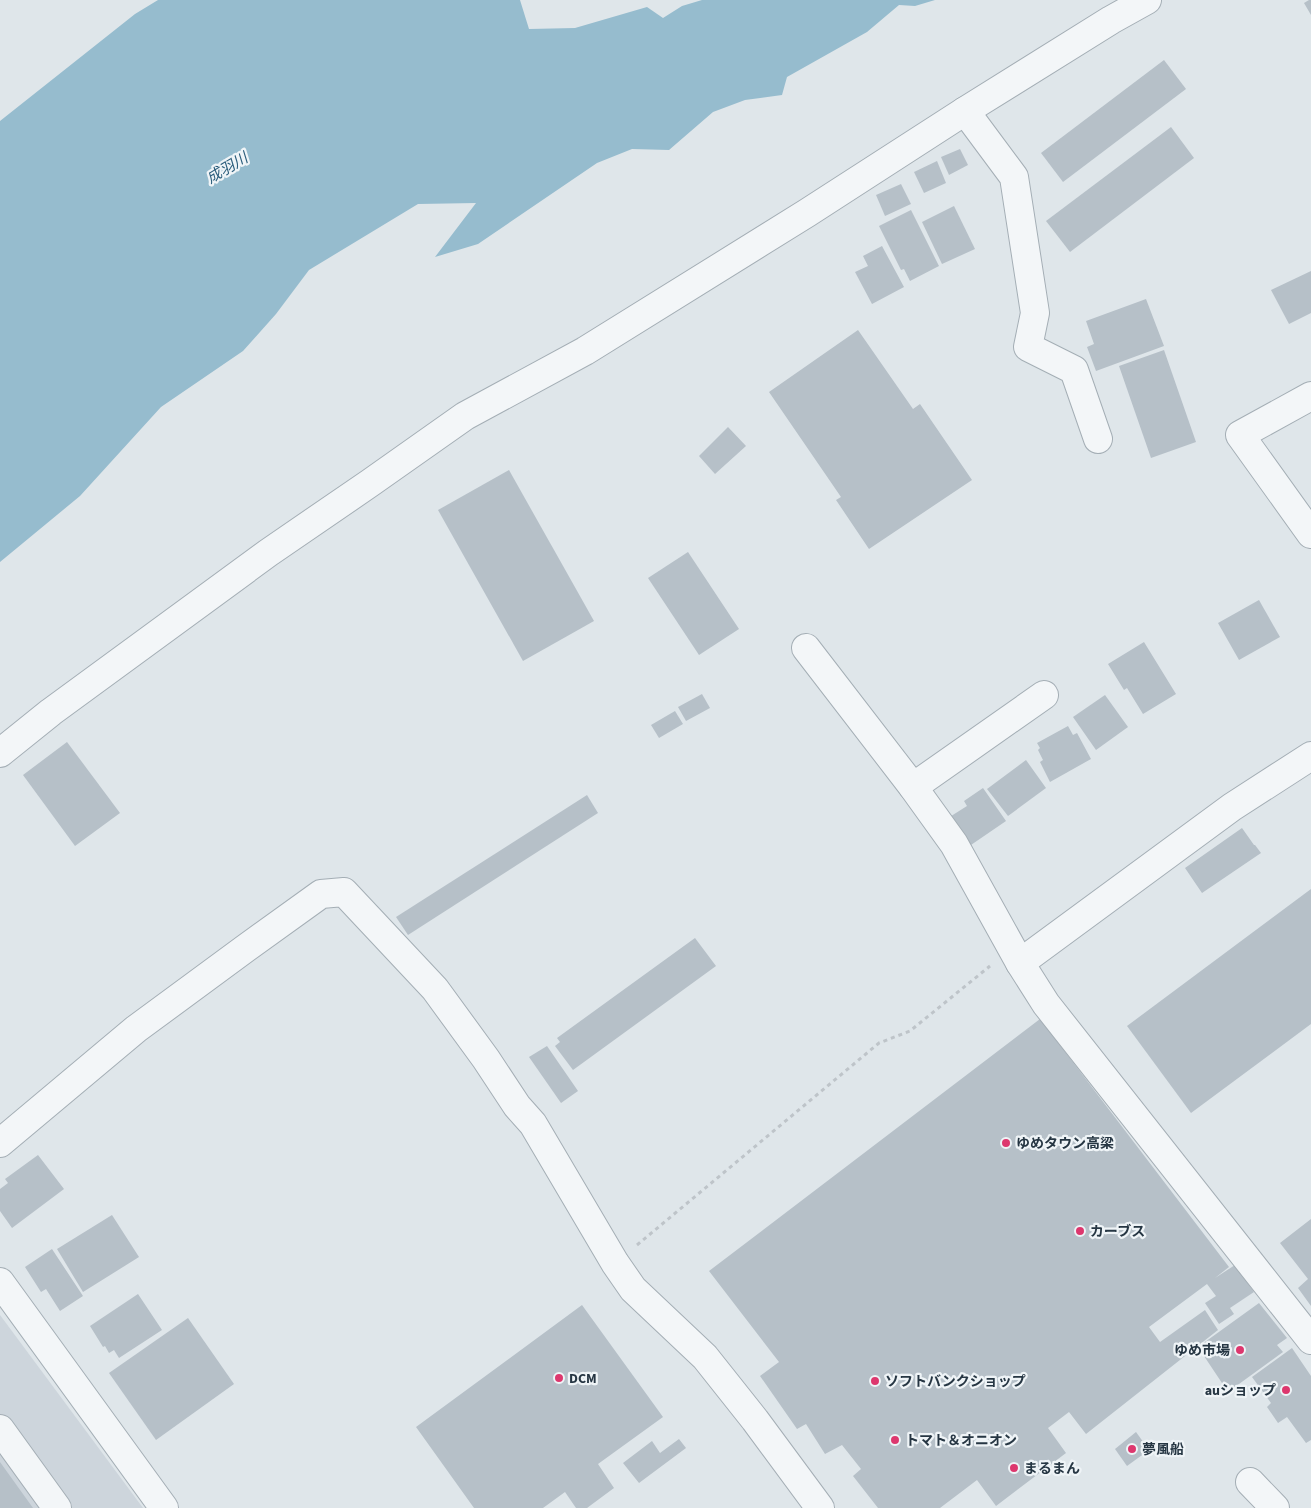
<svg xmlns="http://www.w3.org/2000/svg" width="1311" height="1508" font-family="'Source Sans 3','Noto Sans JP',sans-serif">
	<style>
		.built { fill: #cdd5dc }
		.water { fill: #96bcce }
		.building { fill: #b6c0c8 }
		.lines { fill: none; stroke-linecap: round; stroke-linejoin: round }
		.minor-casing { stroke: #a4aeb5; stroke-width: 30 }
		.path { stroke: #bec4c9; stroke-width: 3; stroke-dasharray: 4 4; stroke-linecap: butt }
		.minor { stroke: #f3f6f8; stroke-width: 28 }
		.poi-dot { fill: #dd376e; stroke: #eff4f7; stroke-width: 2 }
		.labels { text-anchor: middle; stroke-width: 4.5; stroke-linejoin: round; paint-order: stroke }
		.poi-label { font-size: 14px; font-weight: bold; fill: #263643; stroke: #eff4f7; text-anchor: start }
		.water-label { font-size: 15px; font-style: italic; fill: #2c5e7c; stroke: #eff4f7 }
	</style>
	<rect width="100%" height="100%" fill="#dfe6ea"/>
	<path class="built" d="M0,1315L143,1508H0Z"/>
	<path class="water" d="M158,0H520L529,29L575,28L647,7L663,18L682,6L702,0H935L915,6L899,5L867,32L787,77L782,95L745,100L713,112L669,150L632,149L597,163L478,244L435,257L476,203L418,204L309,270L276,314L243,351L161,407L80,496L0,562V121L135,14Z"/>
	<g class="building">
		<path d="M1309,0H1311V15L1304,3Z"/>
		<path d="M1164,60L1186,89L1063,182L1041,153Z"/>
		<path d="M1171,127L1194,158L1070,252L1046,221Z"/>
		<path d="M960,149L968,165L949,175L941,157Z"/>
		<path d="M937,161L946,183L924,193L914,172Z"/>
		<path d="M901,184L911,204L885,216L876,195Z"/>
		<path d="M954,206L975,249L942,264L922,222Z"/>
		<path d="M911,210L939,266L910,281L904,269L901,270L879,226Z"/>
		<path d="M882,246L904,287L872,304L855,272L868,266L863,256Z"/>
		<path d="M1311,271V313L1289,324L1271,290Z"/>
		<path d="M1146,299L1164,346L1096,371L1087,347L1094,344L1086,321Z"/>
		<path d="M858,330L913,409L920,404L972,480L869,549L836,500L841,497L769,392Z"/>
		<path d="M1164,350L1196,442L1151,458L1119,366Z"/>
		<path d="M728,427L746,446L715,474L699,456Z"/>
		<path d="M509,470L594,621L523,661L438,510Z"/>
		<path d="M688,552L739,629L699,655L648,578Z"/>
		<path d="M1259,600L1280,637L1239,660L1218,623Z"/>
		<path d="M1144,642L1176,694L1143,714L1127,688L1124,690L1108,664Z"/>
		<path d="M702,694L710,708L686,721L678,707Z"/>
		<path d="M1105,695L1128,727L1096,750L1073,717Z"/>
		<path d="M675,711L683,724L659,738L651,725Z"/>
		<path d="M1068,726L1073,735L1077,733L1091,759L1050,782L1040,762L1043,760L1038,750L1040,748L1037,743Z"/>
		<path d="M67,742L120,813L75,846L23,775Z"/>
		<path d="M1026,760L1046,788L1008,816L987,789Z"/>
		<path d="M983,788L1006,821L968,847L948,818L967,806L964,801Z"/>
		<path d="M587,795L598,813L408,935L396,917Z"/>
		<path d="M1242,828L1254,845H1255L1261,853L1202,893L1185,868Z"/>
		<path d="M1311,889V1024L1191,1113L1127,1026Z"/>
		<path d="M695,938L716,966L573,1070L555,1046L560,1042L557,1038Z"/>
		<path d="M1040,1019L1229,1267L1215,1278L1235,1265L1254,1292L1230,1308L1234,1314L1219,1324L1205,1303L1216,1296L1207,1284L1149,1327L1160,1342L1205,1310L1218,1330L1086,1434L1069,1412L1048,1428L1066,1453L996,1506L977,1480L940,1508H878L853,1476L861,1469L842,1445L825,1454L806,1424L797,1429L760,1376L779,1362L709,1271Z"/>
		<path d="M547,1046L578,1091L561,1103L529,1057Z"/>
		<path d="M38,1155L64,1189L12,1228L0,1211V1189L8,1183L5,1179Z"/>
		<path d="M112,1215L139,1257L83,1292L57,1249Z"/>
		<path d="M1311,1219V1306L1298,1288L1308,1279L1280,1243Z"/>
		<path d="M52,1249L83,1296L60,1311L46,1289L41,1292L25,1267Z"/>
		<path d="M138,1294L162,1330L119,1358L114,1350L109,1353L105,1346L103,1347L90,1326Z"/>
		<path d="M1259,1303L1287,1338L1277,1345L1283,1352L1228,1392L1198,1347Z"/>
		<path d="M582,1305L663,1417L598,1464L614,1488L587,1508H576L565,1492L543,1508H474L416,1427Z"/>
		<path d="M188,1318L234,1384L156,1440L109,1373Z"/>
		<path d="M1292,1348L1311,1376V1440L1306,1443L1287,1417L1278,1423L1267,1407L1271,1403L1252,1377Z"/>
		<path d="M1136,1432L1149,1450L1127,1466L1115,1449Z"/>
		<path d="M679,1439L686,1448L639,1483L623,1463L652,1441L660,1453Z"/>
		<path d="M0,1462L33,1508H0Z"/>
	</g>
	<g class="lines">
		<g class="minor-casing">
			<g id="minor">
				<path d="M965,111L1014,177L1035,313L1028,347L1074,370L1098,439"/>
				<path d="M1311,396L1240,435L1311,534"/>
				<path d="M806,648L913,787L954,844L1020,963L1046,1004L1311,1340"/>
				<path d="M0,753L51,712L268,553L370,483L465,416L585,351L807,213L965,111L1111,20L1147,0"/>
				<path d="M913,787L1044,695"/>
				<path d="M1020,963L1232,807L1311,756"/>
				<path d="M0,1143L136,1029L246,948L321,894L344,892L435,989L486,1059L517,1106L533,1124L615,1263L633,1289L705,1357L755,1420L820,1508"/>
				<path d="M0,1282L164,1508"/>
				<path d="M0,1429L57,1508"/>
				<path d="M1250,1482L1275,1508"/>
			</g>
		</g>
		<path class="path" d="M637,1245L879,1043L910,1031L990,966"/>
		<use href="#minor" class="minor"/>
	</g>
	<g class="poi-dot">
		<circle cx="1006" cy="1143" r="5"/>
		<circle cx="1080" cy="1231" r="5"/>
		<circle cx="1240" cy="1350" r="5"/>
		<circle cx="559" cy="1378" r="5"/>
		<circle cx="875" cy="1381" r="5"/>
		<circle cx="1286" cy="1390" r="5"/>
		<circle cx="895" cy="1440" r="5"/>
		<circle cx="1132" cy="1449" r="5"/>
		<circle cx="1014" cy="1468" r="5"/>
	</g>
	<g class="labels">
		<g class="poi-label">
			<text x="1016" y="1148">ゆめタウン高梁</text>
			<text x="1090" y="1236">カーブス</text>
			<text x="1230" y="1355" text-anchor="end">ゆめ市場</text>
			<text x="569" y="1383">DCM</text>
			<text x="885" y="1386">ソフトバンクショップ</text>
			<text x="1276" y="1395" text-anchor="end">auショップ</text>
			<text x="905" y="1445">トマト＆オニオン</text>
			<text x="1142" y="1454">夢風船</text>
			<text x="1024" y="1473">まるまん</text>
		</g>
		<g class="water-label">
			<text transform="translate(227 168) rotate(-31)" y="5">成羽川</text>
		</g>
	</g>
</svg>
